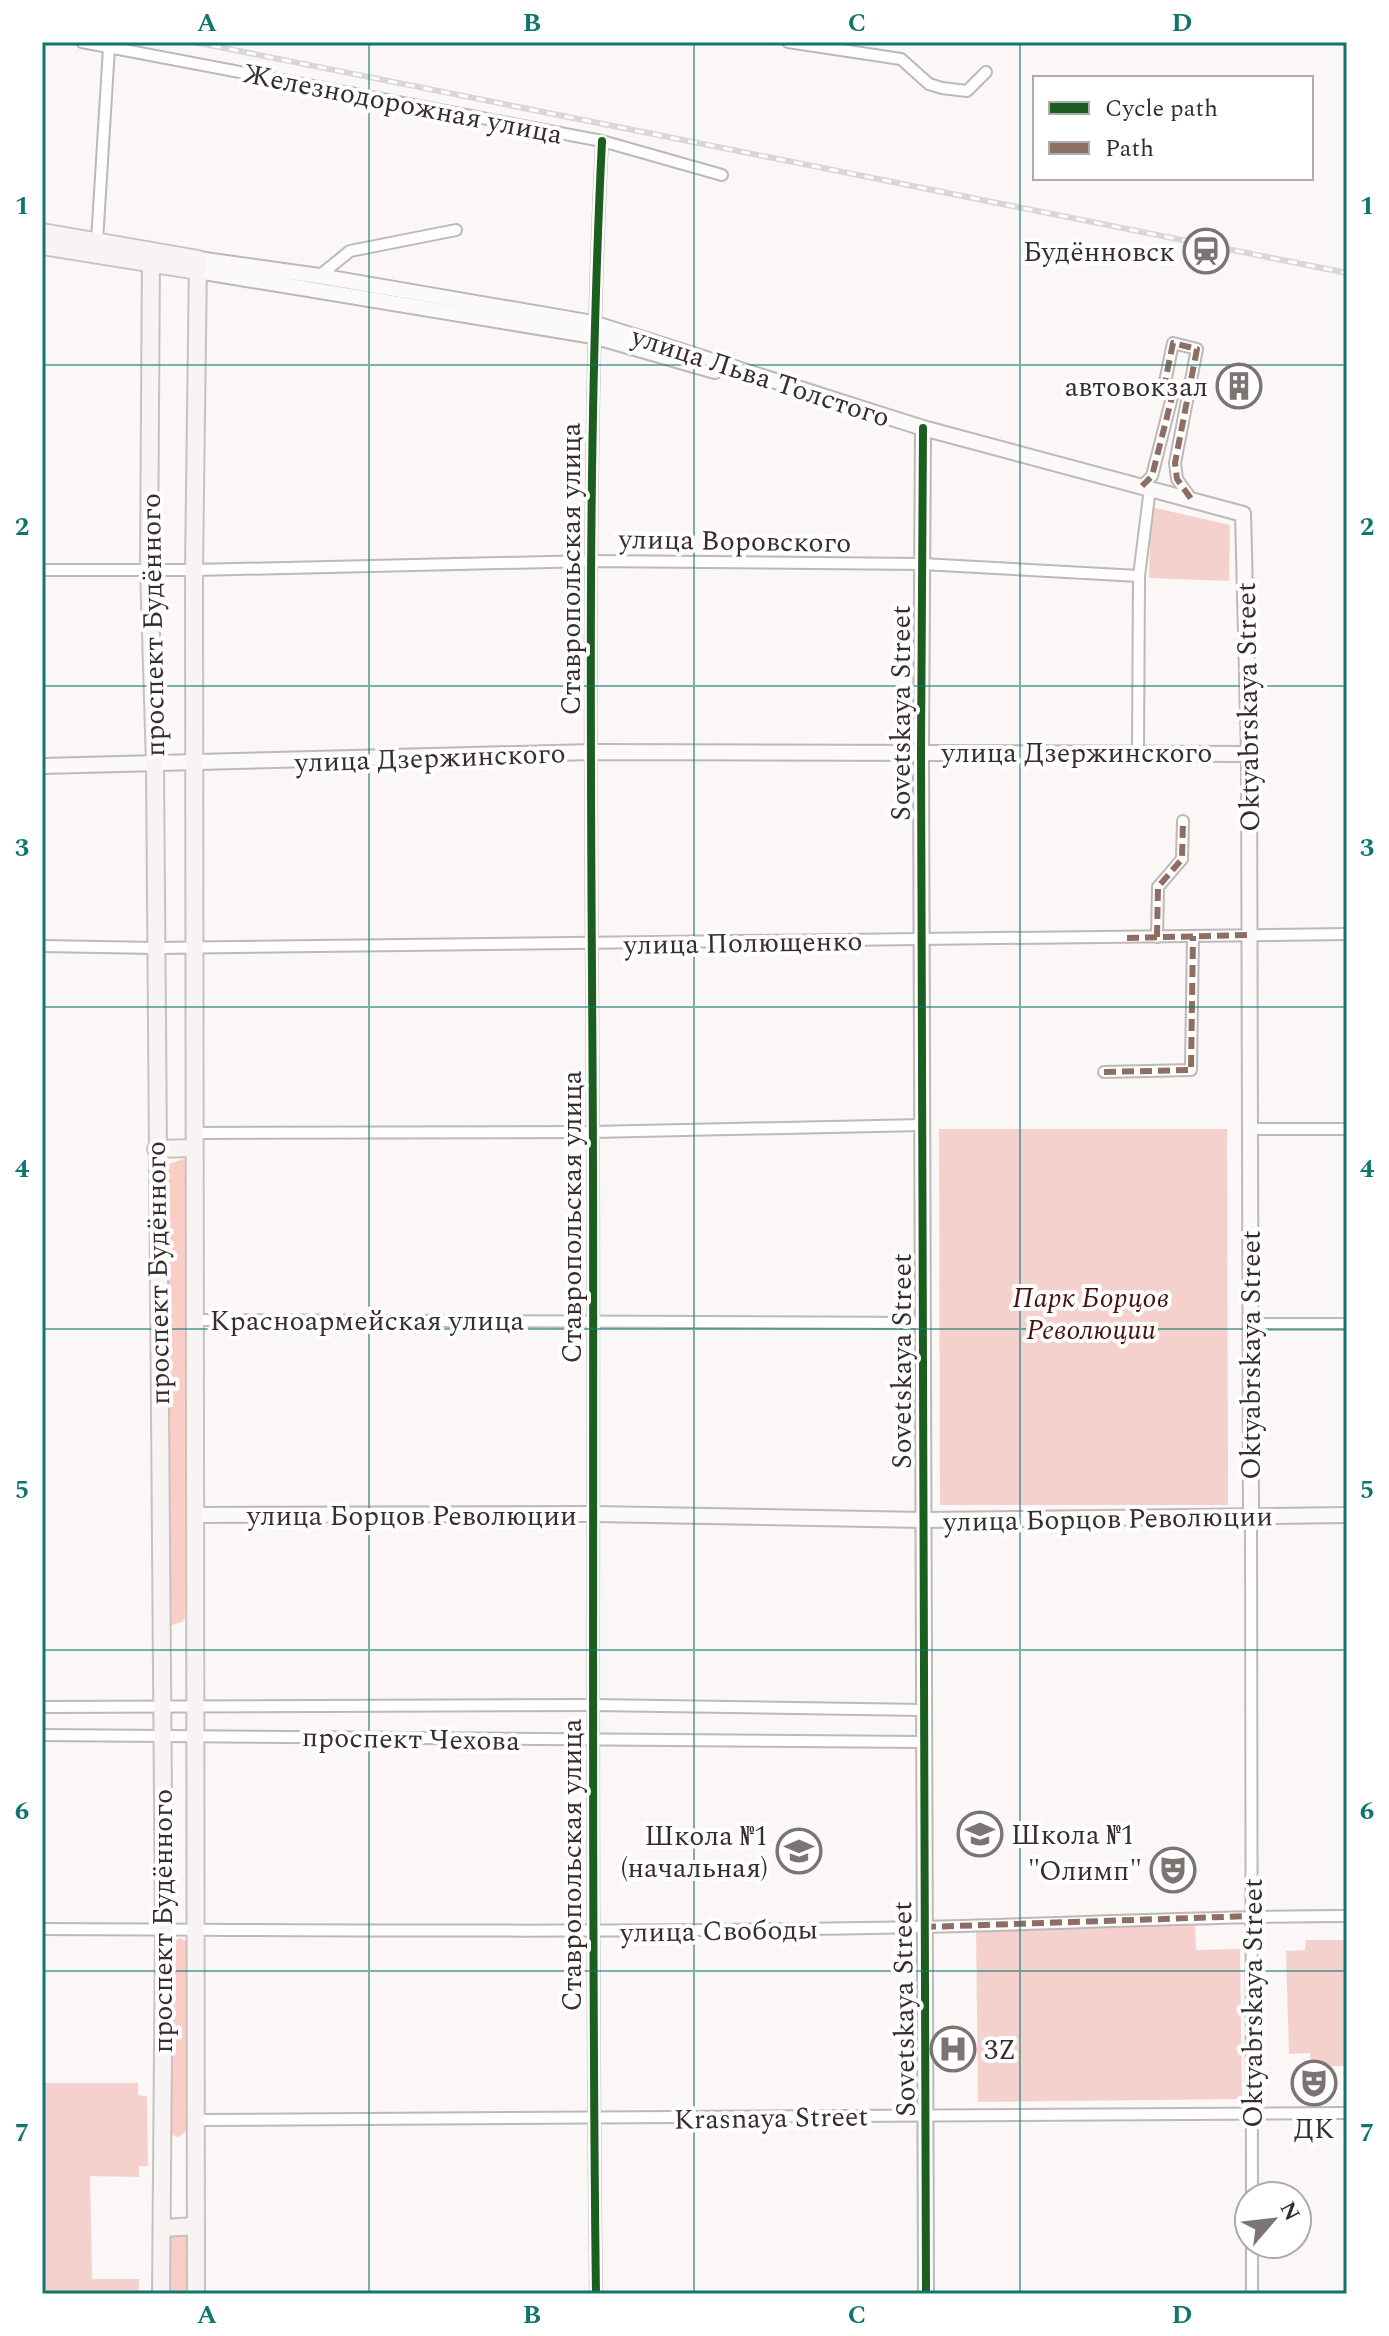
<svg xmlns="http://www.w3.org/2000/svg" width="1389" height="2336" font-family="Spectral,serif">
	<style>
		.green { fill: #f4d1cc }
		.forest { fill: #facdc6 }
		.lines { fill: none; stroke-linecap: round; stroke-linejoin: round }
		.street-casing { stroke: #beb8b7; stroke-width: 14 }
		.secondary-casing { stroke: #beb8b7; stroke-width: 18 }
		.primary-casing { stroke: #cac1bf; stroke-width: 20 }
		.street { stroke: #fefefe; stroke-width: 10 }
		.secondary { stroke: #fbf9f9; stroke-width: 14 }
		.primary { stroke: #f8f4f3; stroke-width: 16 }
		.rail-casing { stroke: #d8d7d6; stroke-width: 6 }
		.rail { stroke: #fff; stroke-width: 3; stroke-dasharray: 9; stroke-linecap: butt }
		.quiet { stroke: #8d6e63; stroke-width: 6; stroke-dasharray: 12 6; stroke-linecap: butt }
		.cycleway-casing { stroke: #fff; stroke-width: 13 }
		.cycleway { stroke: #1b5e20; stroke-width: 8 }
		.grid { fill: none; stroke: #0f766e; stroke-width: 2; stroke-opacity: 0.55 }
		.labels { text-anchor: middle; stroke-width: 8; stroke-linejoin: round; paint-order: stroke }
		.street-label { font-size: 28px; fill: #372d2c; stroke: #fff }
		.poi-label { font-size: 28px; fill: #372d2c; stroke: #fff; text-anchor: end }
		.park-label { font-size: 28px; font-style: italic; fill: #4c110d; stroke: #fff }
		.neatline { fill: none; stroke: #0f766e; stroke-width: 3 }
		.grid-label { font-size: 26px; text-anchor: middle; font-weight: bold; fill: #0f766e }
	</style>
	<rect width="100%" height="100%" fill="#faf7f6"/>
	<g class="green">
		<path d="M1151,507L1230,525L1229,581L1149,578Z"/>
		<path d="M939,1129H1227L1228,1505H940Z"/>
		<path d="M1195,1923L1196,1950L1240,1949L1242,2099L978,2102L976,1926Z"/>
		<path d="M1306,1940H1347V2066H1311L1310,2053L1289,2054L1286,1951L1305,1950Z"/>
		<path d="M42,2083H138V2095L147,2096L148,2166H139V2177L90,2176L92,2279H139V2294H42Z"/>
	</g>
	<g class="forest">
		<path d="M183,1159L187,1162L185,1617L182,1622L172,1625L169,1622L167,1583V1174L169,1164Z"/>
		<path d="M180,1938L190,1943V2129L178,2137L170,2134L169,1945Z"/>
		<path d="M168,2232H188L189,2294H167Z"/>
	</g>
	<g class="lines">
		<g class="street-casing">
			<g id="street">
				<path d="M82,42L602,141L722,175"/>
				<path d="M788,42L901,59L929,84L942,88L967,91L986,72"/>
				<path d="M97,241L109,48"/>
				<path d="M319,276L350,251L456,230"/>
				<path d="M1142,486L1152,476L1173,393L1164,387L1173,343L1197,349L1175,463L1177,479L1192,500"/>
				<path d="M42,570H194L591,561L922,564L1139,576"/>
				<path d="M1138,752L1139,576L1150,488"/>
				<path d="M1157,937L1158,887L1182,859L1183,821"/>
				<path d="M42,946L156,948L1347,934"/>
				<path d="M1104,1072L1191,1070L1193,936"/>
				<path d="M1249,1129H1347"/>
				<path d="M194,1133L593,1132L922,1125"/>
				<path d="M195,1320L922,1323"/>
				<path d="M1249,1324H1347"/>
				<path d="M1251,1516L1252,2196"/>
				<path d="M42,1707L593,1705L923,1710"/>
				<path d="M42,1735L924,1742"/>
				<path d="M42,1929C335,1930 628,1933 921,1927C1063,1924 1205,1916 1347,1916"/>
				<path d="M195,2120L1347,2113"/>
				<path d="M1252,2244V2294"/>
				<path d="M596,2294C591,1919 594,1544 593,1169C592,826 585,483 602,141"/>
			</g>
		</g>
		<g class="secondary-casing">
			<g id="secondary">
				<path d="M198,259L319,276L593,323L923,428L1243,514L1249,754L1251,1516"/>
				<path d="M198,271L593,336L715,371"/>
				<path d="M923,428L921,751L926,2294"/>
				<path d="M42,766L592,752L1249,754"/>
				<path d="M197,1515L594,1514L923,1520L1347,1515"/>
			</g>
		</g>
		<g class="primary-casing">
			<g id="primary">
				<path d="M42,232L198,259L194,570L196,2294"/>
				<path d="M42,246L198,271"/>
				<path d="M151,252L149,569L155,764L164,1930L161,2294"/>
				<path d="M156,1149L194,1148"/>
				<path d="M162,2228L196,2226"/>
			</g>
		</g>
		<use href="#street" class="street"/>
		<use href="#secondary" class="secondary"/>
		<use href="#primary" class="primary"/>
		<g class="rail-casing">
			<path id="rail" d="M194,42L1347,273"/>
		</g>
		<use href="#rail" class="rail"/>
		<g class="quiet">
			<path d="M1142,486L1152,476L1173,393L1164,387L1173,343L1197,349L1175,463L1177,479L1192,500"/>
			<path d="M1157,937L1158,887L1182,859L1183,821"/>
			<path d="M1127,938L1249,935"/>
			<path d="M1104,1072L1191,1070L1193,936"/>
			<path d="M924,1927L1251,1916"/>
		</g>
		<g class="cycleway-casing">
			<g id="cycleway">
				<path d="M923,428L921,751L926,2294"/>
				<path d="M596,2294C591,1919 594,1544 593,1169C592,826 585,483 602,141"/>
			</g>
		</g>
		<use href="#cycleway" class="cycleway"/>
	</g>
	<path class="grid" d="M369,42V2294M694,42V2294M1020,42V2294M42,365H1347M42,686H1347M42,1007H1347M42,1329H1347M42,1650H1347M42,1971H1347"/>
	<defs>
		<g id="station-ring" transform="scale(2.3)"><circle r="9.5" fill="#fff" stroke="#7b7473" stroke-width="1.5"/><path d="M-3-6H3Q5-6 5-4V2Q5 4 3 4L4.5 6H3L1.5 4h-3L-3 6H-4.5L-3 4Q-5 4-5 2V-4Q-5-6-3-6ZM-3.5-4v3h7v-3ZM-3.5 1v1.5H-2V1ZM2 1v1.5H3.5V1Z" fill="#7b7473"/></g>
		<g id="building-ring" transform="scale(2.3)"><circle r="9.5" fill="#fff" stroke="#7b7473" stroke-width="1.5"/><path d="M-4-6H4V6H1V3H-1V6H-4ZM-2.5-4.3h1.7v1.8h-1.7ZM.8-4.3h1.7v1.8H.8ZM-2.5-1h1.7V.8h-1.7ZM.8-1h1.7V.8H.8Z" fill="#7b7473"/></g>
		<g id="school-ring" transform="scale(2.3)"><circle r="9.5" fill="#fff" stroke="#7b7473" stroke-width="1.5"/><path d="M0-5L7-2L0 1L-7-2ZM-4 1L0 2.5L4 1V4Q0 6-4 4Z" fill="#7b7473"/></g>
		<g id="theatre-ring" transform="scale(2.3)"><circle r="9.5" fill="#fff" stroke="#7b7473" stroke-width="1.5"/><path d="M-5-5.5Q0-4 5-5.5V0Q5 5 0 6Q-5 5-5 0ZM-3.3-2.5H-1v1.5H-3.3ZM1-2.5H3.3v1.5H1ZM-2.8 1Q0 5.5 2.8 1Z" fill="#7b7473"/></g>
		<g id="hospital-ring" transform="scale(2.3)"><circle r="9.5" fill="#fff" stroke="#7b7473" stroke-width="1.5"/><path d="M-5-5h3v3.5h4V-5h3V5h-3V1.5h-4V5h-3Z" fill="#7b7473"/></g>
	</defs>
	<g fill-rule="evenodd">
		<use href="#station-ring" x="1206" y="251"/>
		<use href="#building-ring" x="1239" y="386"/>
		<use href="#school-ring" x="980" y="1834"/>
		<use href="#school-ring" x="799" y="1851"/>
		<use href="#theatre-ring" x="1173" y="1870"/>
		<use href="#hospital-ring" x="953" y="2049"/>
		<use href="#theatre-ring" x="1314" y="2083"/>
	</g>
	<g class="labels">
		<g class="street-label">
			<text transform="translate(403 103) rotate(11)" y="10">Железнодорожная улица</text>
			<text transform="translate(761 376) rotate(18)" y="10">улица Льва Толстого</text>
			<text transform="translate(735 540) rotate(1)" y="10">улица Воровского</text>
			<text transform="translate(570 569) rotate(-90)" y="10">Ставропольская улица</text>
			<text transform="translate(152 625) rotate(-91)" y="10">проспект Будённого</text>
			<text transform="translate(1247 707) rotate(-91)" y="10">Oktyabrskaya Street</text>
			<text transform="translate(900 713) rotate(-90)" y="10">Sovetskaya Street</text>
			<text x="1077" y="762">улица Дзержинского</text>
			<text transform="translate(430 757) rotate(-2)" y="10">улица Дзержинского</text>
			<text transform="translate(743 942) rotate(-1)" y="10">улица Полющенко</text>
			<text transform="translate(571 1217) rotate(-90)" y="10">Ставропольская улица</text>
			<text transform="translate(157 1273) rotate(-91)" y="10">проспект Будённого</text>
			<text x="367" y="1330">Красноармейская улица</text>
			<text transform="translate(1250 1355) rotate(-90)" y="10">Oktyabrskaya Street</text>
			<text transform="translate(901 1361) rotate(-90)" y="10">Sovetskaya Street</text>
			<text x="412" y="1525">улица Борцов Революции</text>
			<text transform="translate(1108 1518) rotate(-1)" y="10">улица Борцов Революции</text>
			<text transform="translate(411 1738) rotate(1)" y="10">проспект Чехова</text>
			<text transform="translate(571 1865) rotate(-90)" y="10">Ставропольская улица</text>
			<text transform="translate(162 1921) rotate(-90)" y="10">проспект Будённого</text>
			<text transform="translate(719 1930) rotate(-1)" y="10">улица Свободы</text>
			<text transform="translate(1252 2003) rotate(-90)" y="10">Oktyabrskaya Street</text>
			<text transform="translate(903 2009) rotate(-91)" y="10">Sovetskaya Street</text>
			<text transform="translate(771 2117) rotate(-1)" y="10">Krasnaya Street</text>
		</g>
		<g class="poi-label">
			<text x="1175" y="261">Будённовск</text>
			<text x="1208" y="396">автовокзал</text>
			<text x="1011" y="1844" text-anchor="start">Школа №1</text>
			<text x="768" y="1845">Школа №1<tspan x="768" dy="32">(начальная)</tspan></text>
			<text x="1142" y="1880">"Олимп"</text>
			<text x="984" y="2059" text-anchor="start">3Z</text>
			<text x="1314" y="2138" text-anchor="middle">ДК</text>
		</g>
		<g class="park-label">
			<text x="1091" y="1307">Парк Борцов<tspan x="1091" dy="32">Революции</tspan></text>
		</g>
	</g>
	<rect width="1389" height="2336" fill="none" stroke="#ffffff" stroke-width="88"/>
	<rect x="1033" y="76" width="280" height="104" fill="#ffffff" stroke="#afabab" stroke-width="2"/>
	<rect x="1049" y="102" width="40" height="12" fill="#1b5e20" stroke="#afabab" stroke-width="2"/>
	<text x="1105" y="116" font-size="24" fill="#372d2c">Cycle path</text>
	<rect x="1049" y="142" width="40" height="12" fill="#8d6e63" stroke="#afabab" stroke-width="2"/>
	<text x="1105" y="156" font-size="24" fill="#372d2c">Path</text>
	<g transform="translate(1273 2220) rotate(62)"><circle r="38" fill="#ffffff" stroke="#afabab" stroke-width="2"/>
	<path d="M0-6L14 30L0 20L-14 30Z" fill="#7b7473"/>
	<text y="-12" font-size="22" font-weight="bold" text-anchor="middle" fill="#372d2c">N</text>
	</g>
	<rect x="44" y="44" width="1301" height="2248" class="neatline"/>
	<g class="grid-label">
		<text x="207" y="31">A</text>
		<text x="532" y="31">B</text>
		<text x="857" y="31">C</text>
		<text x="1182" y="31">D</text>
		<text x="22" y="214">1</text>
		<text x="1367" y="214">1</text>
		<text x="22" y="535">2</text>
		<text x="1367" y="535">2</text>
		<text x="22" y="856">3</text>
		<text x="1367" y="856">3</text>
		<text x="22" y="1177">4</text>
		<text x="1367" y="1177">4</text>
		<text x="22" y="1498">5</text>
		<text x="1367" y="1498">5</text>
		<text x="22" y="1819">6</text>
		<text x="1367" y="1819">6</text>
		<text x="22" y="2141">7</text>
		<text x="1367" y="2141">7</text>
		<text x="207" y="2323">A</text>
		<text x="532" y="2323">B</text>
		<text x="857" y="2323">C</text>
		<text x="1182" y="2323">D</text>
	</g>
</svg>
